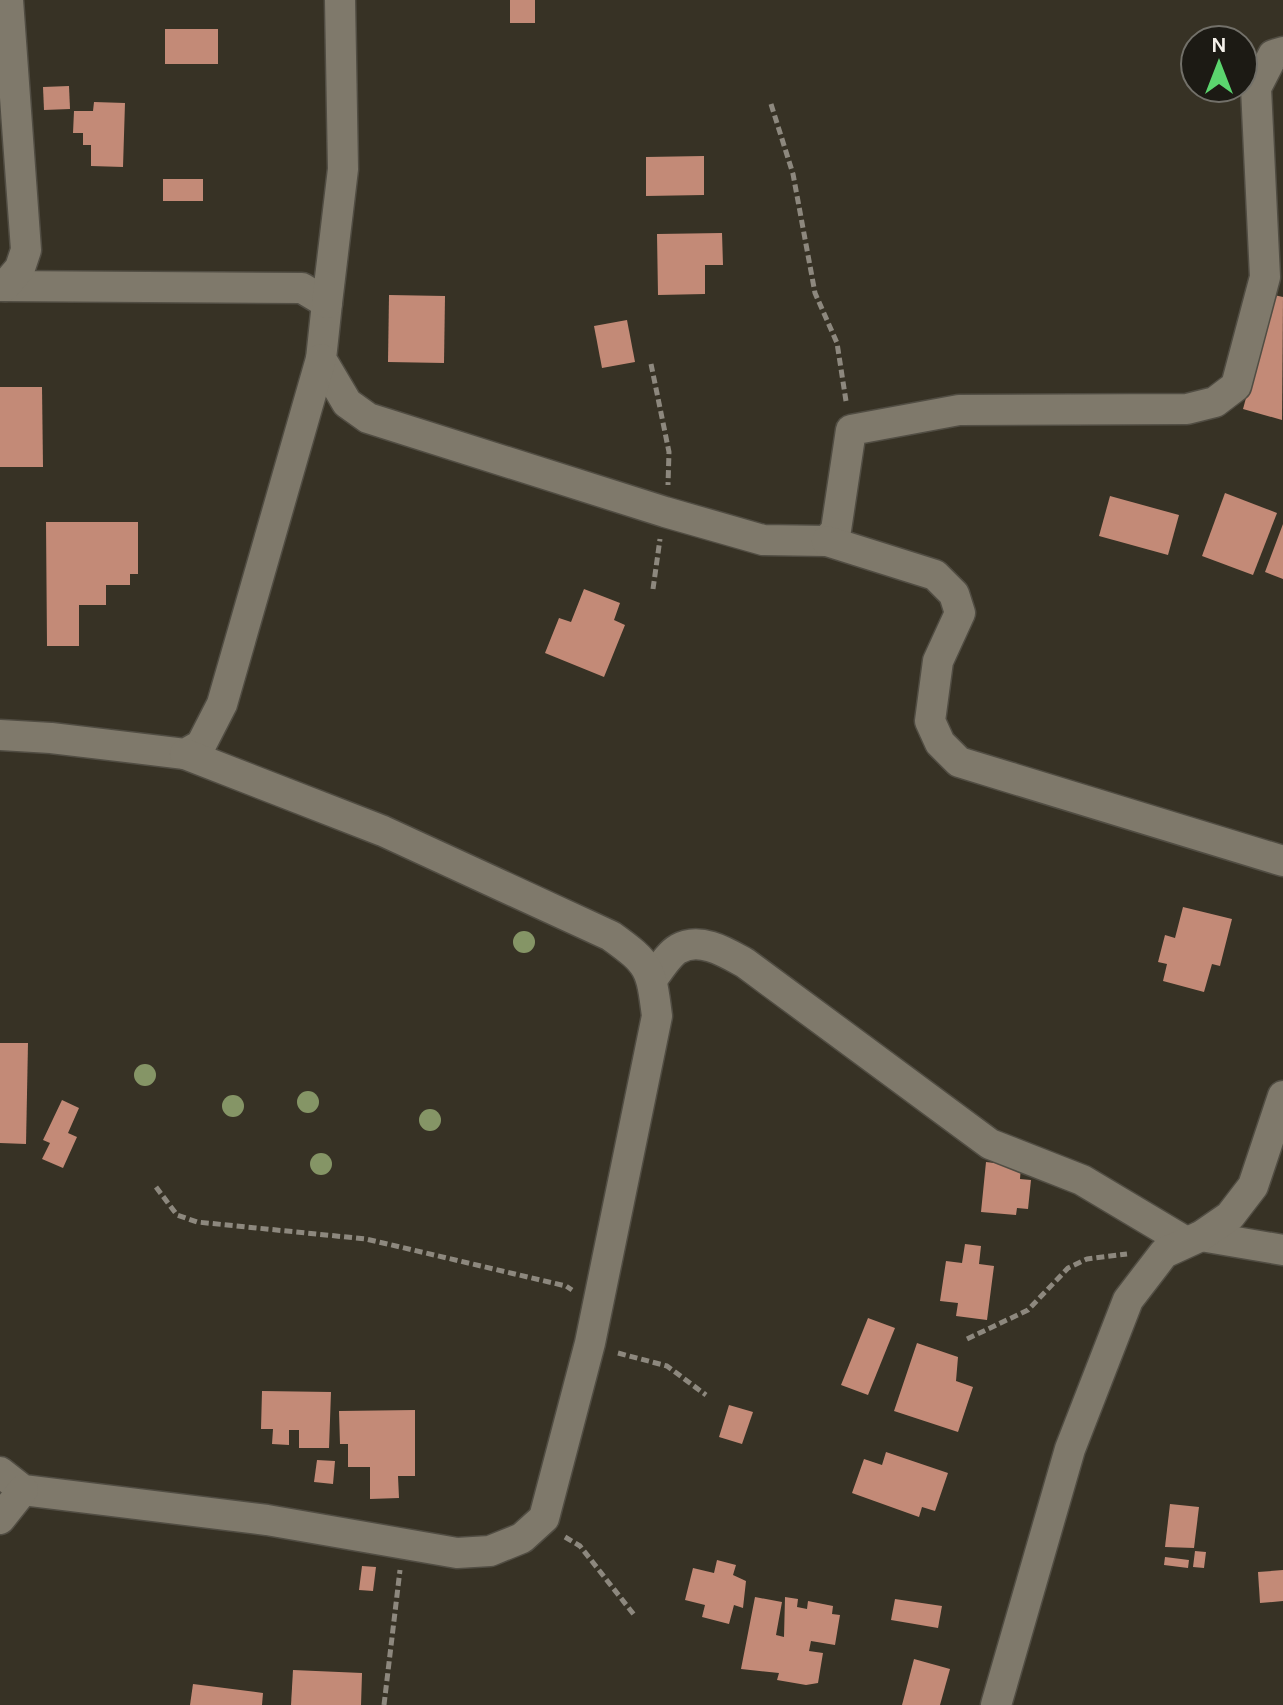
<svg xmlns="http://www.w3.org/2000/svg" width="1283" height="1705" font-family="Karla,sans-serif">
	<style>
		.building { fill: #c38a77 }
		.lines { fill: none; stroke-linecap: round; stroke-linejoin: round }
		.minor-casing { stroke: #514d43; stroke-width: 33 }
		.path { stroke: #8d887e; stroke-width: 5; stroke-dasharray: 8 4; stroke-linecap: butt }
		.minor { stroke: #7f796b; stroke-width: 30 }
		.tree { fill: #859566 }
	</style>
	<rect width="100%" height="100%" fill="#373225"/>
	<g class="building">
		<rect x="510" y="0" width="25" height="23"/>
		<rect x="165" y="29" width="53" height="35"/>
		<path d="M69,86L70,109L44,110L43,87Z"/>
		<path d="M94,102L125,103L123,167L91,166V145H83V133H73L74,111H93Z"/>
		<path d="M704,156V195L646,196V157Z"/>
		<rect x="163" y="179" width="40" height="22"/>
		<path d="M722,233L723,265H705V294L658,295L657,234Z"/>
		<path d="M389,295L445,296L444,363L388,362Z"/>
		<path d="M1274,295L1283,297L1282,420L1243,409Z"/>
		<path d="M627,320L635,362L602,368L594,326Z"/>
		<path d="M0,387H42L43,467H0Z"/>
		<path d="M1225,493L1277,513L1253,575L1202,556Z"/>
		<path d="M1110,496L1179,515L1168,555L1099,536Z"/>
		<path d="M46,522H138V574H130V585H106V605H79V646H47Z"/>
		<path d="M1283,524V579L1265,572Z"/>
		<path d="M584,589L620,603L614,620L625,625L604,677L545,653L559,618L571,622Z"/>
		<path d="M1183,907L1232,919L1220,966L1212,964L1204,992L1163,981L1167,964L1158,962L1165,935L1175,938Z"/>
		<path d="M0,1043H28L26,1144L0,1143Z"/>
		<path d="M62,1100L79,1108L68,1133L77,1137L63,1168L42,1159L50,1143L43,1140Z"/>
		<path d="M986,1162L1021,1166L1020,1179L1031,1180L1028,1209L1017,1208L1016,1215L981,1212Z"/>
		<path d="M965,1244L981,1246L979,1264L994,1266L987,1320L956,1316L958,1303L940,1301L946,1261L962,1263Z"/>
		<path d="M868,1318L895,1328L868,1395L841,1385Z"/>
		<path d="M917,1343L958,1357L956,1381L973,1387L958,1432L894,1411Z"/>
		<path d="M262,1391L331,1392L329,1448H299V1430H289V1445L272,1444L273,1429H261Z"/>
		<path d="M729,1405L753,1412L742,1444L719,1437Z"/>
		<path d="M415,1410V1476H398L399,1498L370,1499V1467H348V1444H340L339,1411Z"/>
		<path d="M886,1452L948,1473L935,1511L922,1507L919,1517L852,1493L864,1459L882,1465Z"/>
		<path d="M317,1460L335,1461L333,1484L314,1482Z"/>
		<path d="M1170,1504L1199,1507L1194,1548L1165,1547Z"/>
		<path d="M1195,1551L1206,1552L1204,1568L1193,1567Z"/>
		<path d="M1165,1557L1189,1560L1188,1568L1164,1565Z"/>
		<path d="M717,1560L736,1565L733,1575L746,1581L743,1608L734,1605L729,1624L702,1617L705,1605L685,1600L693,1568L714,1573Z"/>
		<path d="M362,1566L376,1567L373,1591L359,1590Z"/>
		<path d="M1283,1570V1601L1260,1603L1258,1572Z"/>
		<path d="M755,1597L782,1602L776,1635L784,1637L785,1597L798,1599L797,1607L807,1609L808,1601L833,1606L832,1614L840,1615L835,1645L811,1641L809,1651L823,1653L818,1683L806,1685L777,1680L779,1673L741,1669Z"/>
		<path d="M895,1599L942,1606L938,1628L891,1620Z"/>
		<path d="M914,1659L950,1669L940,1705H902Z"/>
		<path d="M293,1670L362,1673L361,1705H291Z"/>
		<path d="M193,1684L263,1693L262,1705H190Z"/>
	</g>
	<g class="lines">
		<g class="minor-casing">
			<g id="minor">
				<path d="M0,286L302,288L327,303L321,359L347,403L368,418L665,512L763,540L827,541L836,530L851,430L959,410L1187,409L1215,402L1236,386L1265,277L1256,88L1273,55L1283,52"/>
				<path d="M5,286L20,268L26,250L8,0"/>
				<path d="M327,303L343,169L340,0"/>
				<path d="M827,541L935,575L954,594L960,613L938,661L930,721L940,743L959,762L1283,861"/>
				<path d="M0,735L51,738L185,754L201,745L222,704L321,359"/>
				<path d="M653,978C660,969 669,954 678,949C700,936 727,953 745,963L990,1144L1082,1180L1186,1242"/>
				<path d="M1201,1236L1283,1250"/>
				<path d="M0,1472L23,1490L267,1520L457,1553L490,1551L522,1538L544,1518L590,1343L657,1016C651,968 650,964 611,936L383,831L185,754"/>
				<path d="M0,1519L23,1490"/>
				<path d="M996,1705L1070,1449L1128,1300L1164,1253L1201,1236L1230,1216L1253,1186L1283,1096"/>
			</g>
		</g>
		<g class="path">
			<path d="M771,104L793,174L815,293L837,343L846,401"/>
			<path d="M651,364L669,452L668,485"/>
			<path d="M653,589L660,539"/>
			<path d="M156,1187L177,1215L197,1222L366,1239L566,1286L572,1290"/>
			<path d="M967,1339L1028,1310L1068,1268L1087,1259L1127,1254"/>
			<path d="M618,1353L667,1366L706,1395"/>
			<path d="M565,1537L580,1546L635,1616"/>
			<path d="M384,1705L400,1570"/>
		</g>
		<use href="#minor" class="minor"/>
	</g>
	<g class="tree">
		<circle cx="524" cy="942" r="11"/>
		<circle cx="145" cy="1075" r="11"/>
		<circle cx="308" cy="1102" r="11"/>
		<circle cx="233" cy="1106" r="11"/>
		<circle cx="430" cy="1120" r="11"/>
		<circle cx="321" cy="1164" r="11"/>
	</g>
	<g transform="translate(1219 64)"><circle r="38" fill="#1c1a14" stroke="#727069" stroke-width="2"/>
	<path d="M0-6L14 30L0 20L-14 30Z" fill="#5bd56e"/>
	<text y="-12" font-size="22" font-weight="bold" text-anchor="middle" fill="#f4f0e9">N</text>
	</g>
</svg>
